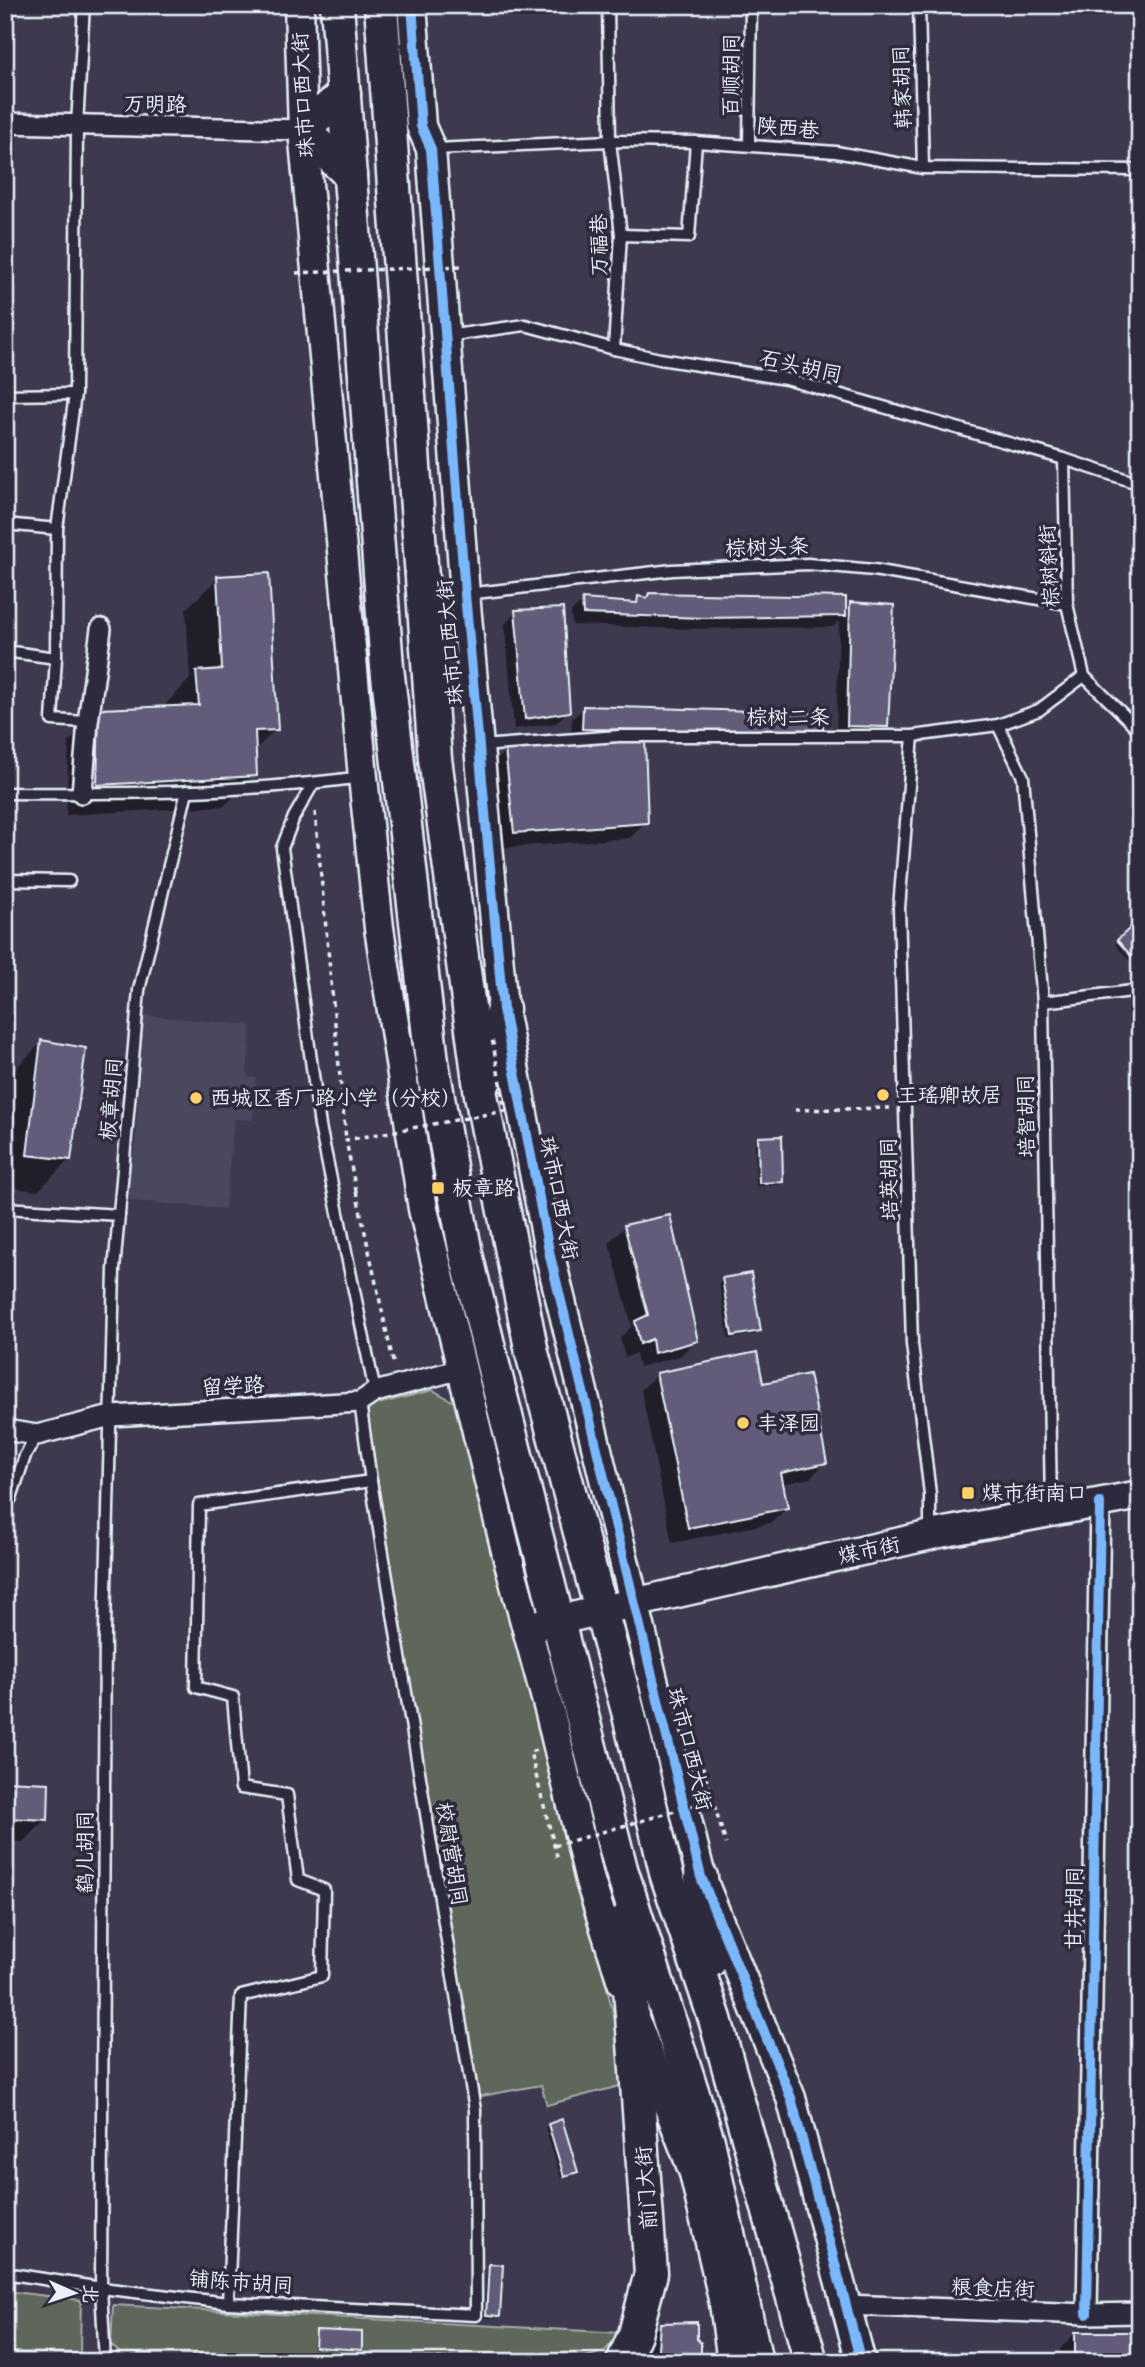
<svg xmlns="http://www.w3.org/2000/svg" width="1145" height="2367" font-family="Pangolin,'LXGW WenKai TC',sans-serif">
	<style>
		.built { fill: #4c475f }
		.green { fill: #5e665a; stroke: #a3aca9; stroke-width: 2 }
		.shadow { fill: #0007 }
		.building { fill: #625c7a; stroke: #e8f1f8; stroke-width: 2 }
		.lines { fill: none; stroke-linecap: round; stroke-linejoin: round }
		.lane-casing { stroke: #e8f1f8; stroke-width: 15 }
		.street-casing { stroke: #e8f1f8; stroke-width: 24 }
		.secondary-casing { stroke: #e8f1f8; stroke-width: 33 }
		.primary-casing { stroke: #e8f1f8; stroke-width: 37 }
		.path { stroke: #e8f1f8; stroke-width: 3.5; stroke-dasharray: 5 5; stroke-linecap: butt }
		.lane { stroke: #2f2a3d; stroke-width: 10 }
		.street { stroke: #2f2a3d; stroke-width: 19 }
		.secondary { stroke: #2f2a3d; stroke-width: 28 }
		.primary { stroke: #2f2a3d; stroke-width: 32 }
		.path-bridge { stroke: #e8f1f8; stroke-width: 3.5; stroke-dasharray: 5 5; stroke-linecap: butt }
		.cycleway-casing { stroke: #2f2a3d; stroke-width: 15 }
		.cycleway { stroke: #7ab7fb; stroke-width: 10 }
		.poi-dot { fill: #ffd166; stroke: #2f2a3d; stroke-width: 2.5 }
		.labels { text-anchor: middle; stroke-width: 7; stroke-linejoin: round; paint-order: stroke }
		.street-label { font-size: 21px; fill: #e8f1f8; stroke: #2f2a3d }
		.poi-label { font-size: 21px; fill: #e8f1f8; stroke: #2f2a3d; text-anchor: start }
	</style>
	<rect width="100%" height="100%" fill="#3e394f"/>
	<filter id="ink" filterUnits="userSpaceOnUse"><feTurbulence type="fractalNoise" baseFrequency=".0143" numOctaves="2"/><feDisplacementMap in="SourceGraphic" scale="14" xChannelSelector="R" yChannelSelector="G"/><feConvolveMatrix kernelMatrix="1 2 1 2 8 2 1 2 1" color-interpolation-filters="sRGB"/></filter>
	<g filter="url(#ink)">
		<path class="built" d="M143,1015L251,1025L247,1077L256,1078L253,1120L234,1119L225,1209L125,1200L128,1152H135Z"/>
		<g class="green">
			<path d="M433,1390L459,1405L631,2083L547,2105L541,2085L476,2097L366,1407Z"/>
			<path d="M5,2291L81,2300L80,2354L5,2352Z"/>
			<path d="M113,2305L621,2333L605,2351L577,2360L120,2353L111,2345Z"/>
		</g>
		<g class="shadow">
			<path d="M218,578L276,729L254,751L255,775L224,806L66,815L69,742L100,710L166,708V704L190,679L186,609Z"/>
			<path d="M638,598L844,611L851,604L886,727L874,738L836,737L839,621L833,627L692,629L572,625L571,612L583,601L632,604Z"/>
			<path d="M516,612L568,711L556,723L514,729L505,624Z"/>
			<path d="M584,708L821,731L809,743L643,741L646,822L630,838L499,848L490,766L506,751L629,743V740H571L572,719Z"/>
			<path d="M1140,922V973L1115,944Z"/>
			<path d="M42,1042L69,1160L38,1191L5,1187V1117L11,1073Z"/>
			<path d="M758,1139L781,1182L778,1185L756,1186L755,1142Z"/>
			<path d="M625,1227L696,1340L680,1356L639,1367L636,1353L625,1358L620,1338L632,1326L609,1242Z"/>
			<path d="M722,1280L759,1331L756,1334L729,1339L719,1283Z"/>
			<path d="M657,1374L762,1385L825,1463L810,1478L782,1484L787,1508L771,1523L672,1543L641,1390Z"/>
			<path d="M5,1782L46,1819L23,1842L5,1841Z"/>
			<path d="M549,2125L576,2171L573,2174L561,2178L545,2128Z"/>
			<path d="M490,2266L498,2315L495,2318H483L487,2269Z"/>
			<path d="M660,2324L700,2362H646V2355L649,2352V2336Z"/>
			<path d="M317,2331L360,2349L357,2352L313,2349L314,2335Z"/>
			<path d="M1075,2333L1140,2362H1060V2349Z"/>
		</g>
		<g class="building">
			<path d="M269,573L278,730L255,731L257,776L97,785L99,709L199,705L196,671L222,669L217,576Z"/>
			<path d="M649,593L846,597V616L704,618L583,614L582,599L637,603L638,596L647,598Z"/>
			<path d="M850,602L894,605L888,727L847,726Z"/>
			<path d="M563,608L570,712L525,719L515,610Z"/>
			<path d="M583,706L823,713V732L582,729Z"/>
			<path d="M645,740L648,823L514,833L505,749Z"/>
			<path d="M1140,919V966L1117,940Z"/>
			<path d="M41,1040L86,1048L71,1160L27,1155Z"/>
			<path d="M782,1136L783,1182L759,1183L758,1137Z"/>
			<path d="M670,1215L698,1341L654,1353L652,1339L640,1344L635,1321L648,1315L624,1225Z"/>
			<path d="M751,1273L761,1331L732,1336L722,1278Z"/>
			<path d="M757,1352L763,1383L809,1374L827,1463L781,1473L788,1508L688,1528L656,1373Z"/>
			<path d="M5,1781L49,1783L48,1820L5,1818Z"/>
			<path d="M562,2119L578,2172L564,2176L548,2124Z"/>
			<path d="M489,2264L503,2265L500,2316L486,2315Z"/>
			<path d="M697,2322V2339L701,2343V2362H657L660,2323Z"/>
			<path d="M316,2330L362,2332V2350L315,2347Z"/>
			<rect x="1075" y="2332" width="65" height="30"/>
		</g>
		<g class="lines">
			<g class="lane-casing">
				<g id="lane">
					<path d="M608,5L610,141L621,235L614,349"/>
					<path d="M919,5L923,168"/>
					<path d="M749,144L751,5"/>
					<path d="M435,149L610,141L696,142L836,152L923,168L1140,170"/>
					<path d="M621,235L689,237L696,142"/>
					<path d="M446,336L525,325L614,349L660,359L786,379L1064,459L1140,484"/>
					<path d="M75,394L77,125L84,5"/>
					<path d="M5,395L75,394L57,529L56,658L52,720L88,722"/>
					<path d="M1064,459L1067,604L1084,676L1140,731"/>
					<path d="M5,524L57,529"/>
					<path d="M467,594L672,570L808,564L874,570L1067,604"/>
					<path d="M5,651L56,658"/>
					<path d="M998,725L1023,777L1043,1002L1051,1509"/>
					<path d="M913,736L899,908L912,1344L930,1494V1532"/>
					<path d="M480,746L619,736H913L998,725L1039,710L1084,676"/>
					<path d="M313,784L294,817L282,848L320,1126L375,1392"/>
					<path d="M5,793C124,794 244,793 362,777"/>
					<path d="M5,880L69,881"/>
					<path d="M1043,1002L1140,990"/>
					<path d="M5,1208L119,1215"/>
					<path d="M5,1505L11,1498L25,1456L37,1435"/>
					<path d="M5,2273L101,2288L228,2303L476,2315L475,2110L371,1481L360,1402"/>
					<path d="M228,2303L241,1996L322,1976L324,1890L298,1880L287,1795L241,1788L233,1697L196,1687L199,1505L371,1481"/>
					<path d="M105,2362L101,2288L105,1629L114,1270L139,990L187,791"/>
				</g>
			</g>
			<g class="street-casing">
				<g id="street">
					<path d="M5,123L303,130"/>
					<path d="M82,793L88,722L101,629"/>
					<path d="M5,1430L37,1435L111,1416L360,1402L375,1392L461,1369"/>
					<path d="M845,2305L1087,2314L1140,2313"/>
					<path d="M1087,2314L1100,1503"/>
				</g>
			</g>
			<g class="secondary-casing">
				<g id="secondary">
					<path d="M299,5L303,130L363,777L379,928L423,1209L509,1563L550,1713L590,1881L622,1982"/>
					<path d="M412,5L421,126L431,149L465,594L503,1009L550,1256L701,1877L791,2098L861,2362"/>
					<path d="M537,1625L940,1533L1140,1495"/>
					<path d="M638,2027L694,2173L724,2303L732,2362"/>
				</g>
			</g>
			<g class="primary-casing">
				<g id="primary">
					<path d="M337,5L387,667L432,1062L453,1184L466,1254L495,1373L621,1869L708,2141L756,2362"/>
					<path d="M381,5L435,759L481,1095L532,1353L628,1711L667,1876L715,2019L811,2362"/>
					<path d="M344,94L303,130L350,175"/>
					<path d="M485,1080L503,1009"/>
					<path d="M701,1877L710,1961"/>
					<path d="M623,2362L635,2334L651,2273L625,1921"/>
				</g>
			</g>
			<g class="path">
				<path d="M315,812L346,1140"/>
				<path d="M795,1110L890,1108"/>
				<path d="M356,1191L394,1366"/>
				<path d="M694,1738L726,1844"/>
				<path d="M536,1750L530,1752L558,1860"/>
			</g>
			<use href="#lane" class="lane"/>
			<use href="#street" class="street"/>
			<use href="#secondary" class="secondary"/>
			<use href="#primary" class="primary"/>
			<g class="path-bridge">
				<path d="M296,273L461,266"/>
				<path d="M356,1191L346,1140L505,1111L492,1038"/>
				<path d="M554,1846L713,1800"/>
			</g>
			<g class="cycleway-casing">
				<g id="cycleway">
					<path d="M412,5L421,126L431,149L465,594L503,1009L550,1256L701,1877L791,2098L861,2362"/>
					<path d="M1087,2314L1100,1503"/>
				</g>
			</g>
			<use href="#cycleway" class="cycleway"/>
		</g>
	</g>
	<g class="poi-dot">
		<circle cx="883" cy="1095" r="7"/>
		<circle cx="196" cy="1098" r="7"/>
		<rect x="431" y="1181" width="14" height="14" rx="3.5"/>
		<circle cx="743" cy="1423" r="7"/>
		<rect x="961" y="1486" width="14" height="14" rx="3.5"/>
	</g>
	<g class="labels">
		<g class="street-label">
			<text transform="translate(731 75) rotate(-89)" y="7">百顺胡同</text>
			<text transform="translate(902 87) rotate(-92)" y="7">韩家胡同</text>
			<text transform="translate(303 95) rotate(-93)" y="7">珠市口西大街</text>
			<text transform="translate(155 104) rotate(1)" y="7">万明路</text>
			<text transform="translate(788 128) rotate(5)" y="7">陕西巷</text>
			<text transform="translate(599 245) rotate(-90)" y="7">万福巷</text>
			<text transform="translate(801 366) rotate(13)" y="7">石头胡同</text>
			<text transform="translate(767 547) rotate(-2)" y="7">棕树头条</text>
			<text transform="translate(1049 566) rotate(-93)" y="7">棕树斜街</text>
			<text transform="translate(450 642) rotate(-95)" y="7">珠市口西大街</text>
			<text x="788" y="724">棕树二条</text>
			<text transform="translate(111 1099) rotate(-85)" y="7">板章胡同</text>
			<text transform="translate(1026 1116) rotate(-91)" y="7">培智胡同</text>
			<text transform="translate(889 1179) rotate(-91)" y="7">培英胡同</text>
			<text transform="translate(559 1198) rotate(79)" y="7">珠市口西大街</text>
			<text transform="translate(233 1386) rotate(-3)" y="7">留学路</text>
			<text transform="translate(869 1550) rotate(-12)" y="7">煤市街</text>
			<text transform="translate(690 1749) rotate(76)" y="7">珠市口西大街</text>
			<text transform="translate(85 1852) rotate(-90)" y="7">鹞儿胡同</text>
			<text transform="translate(452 1854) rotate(81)" y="7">校尉营胡同</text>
			<text transform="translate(1074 1908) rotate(-89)" y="7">甘井胡同</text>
			<text transform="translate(646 2188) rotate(-94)" y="7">前门大街</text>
			<text transform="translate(241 2282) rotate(4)" y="7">铺陈市胡同</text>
			<text transform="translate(993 2288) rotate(2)" y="7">粮食店街</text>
		</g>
		<g class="poi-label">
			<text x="897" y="1102">王瑶卿故居</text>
			<text x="210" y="1105">西城区香厂路小学（分校）</text>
			<text x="452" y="1195">板章路</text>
			<text x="757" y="1430">丰泽园</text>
			<text x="982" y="1500">煤市街南口</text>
		</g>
	</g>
	<rect width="1145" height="2367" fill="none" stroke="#2f2a3d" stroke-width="28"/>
	<rect x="14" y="14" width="1117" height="2339" fill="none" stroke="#e8f1f8" stroke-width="2.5" filter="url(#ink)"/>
	<g transform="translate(74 2293) rotate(93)" stroke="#2f2a3d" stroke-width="5" paint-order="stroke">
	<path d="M0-5L12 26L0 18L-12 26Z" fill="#e8f1f8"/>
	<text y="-10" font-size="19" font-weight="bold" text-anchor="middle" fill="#e8f1f8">北</text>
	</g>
</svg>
